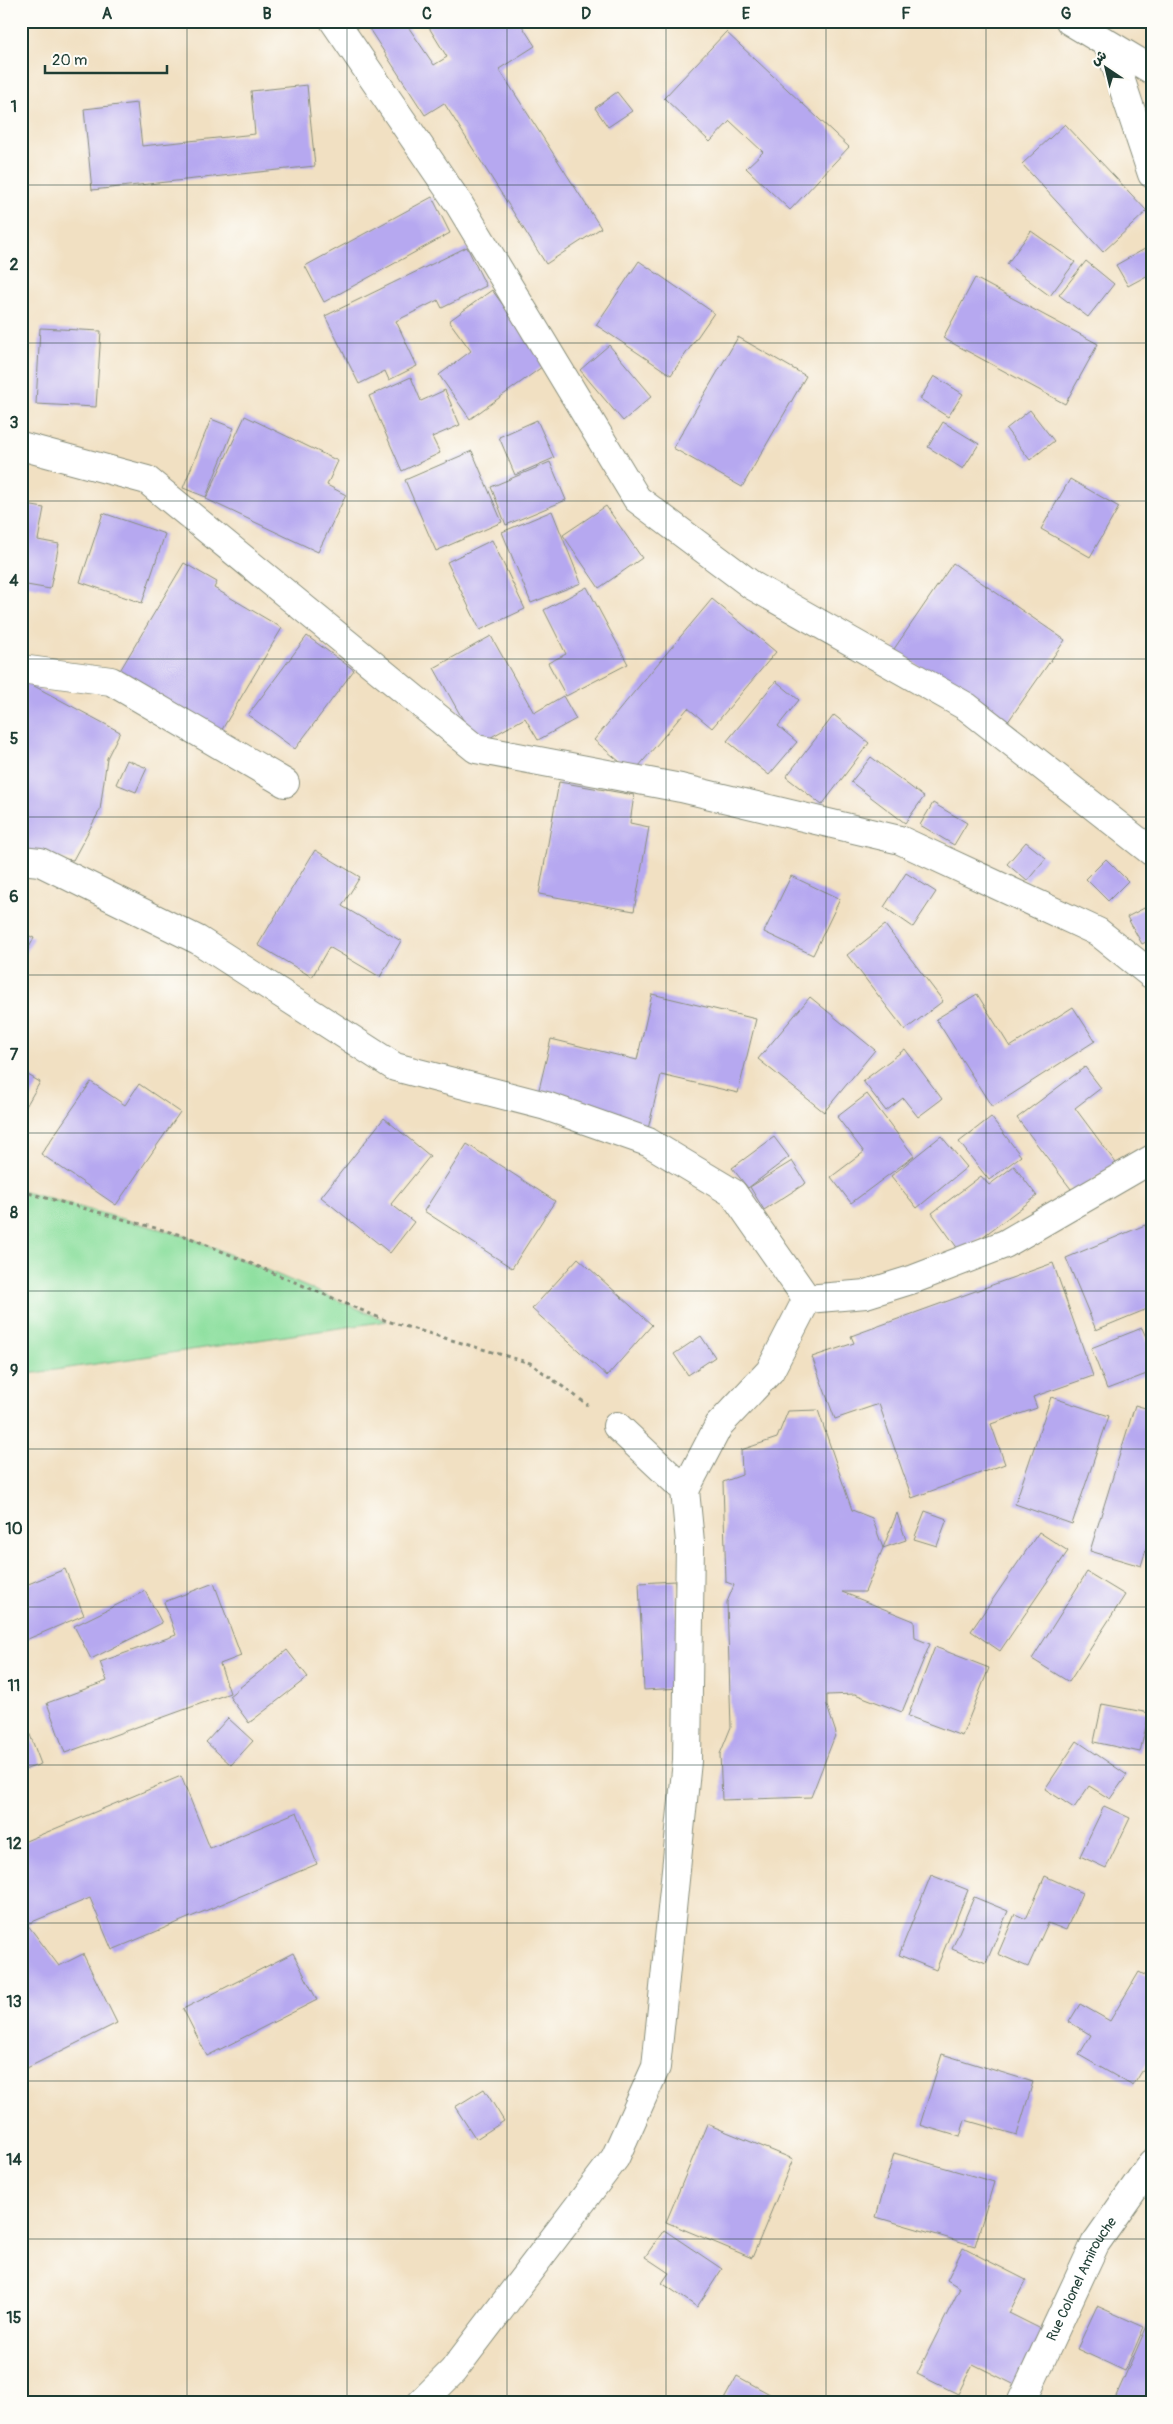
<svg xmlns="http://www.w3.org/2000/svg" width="1173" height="2424" font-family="Pangolin,'Playpen Sans Arabic',sans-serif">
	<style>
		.green { fill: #8fe0a0; stroke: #578e6a }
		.building { fill: #b6a8f0 }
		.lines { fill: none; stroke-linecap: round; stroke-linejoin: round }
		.minor-casing { stroke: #888e7b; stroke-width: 30 }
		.path { stroke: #888e7b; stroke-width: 3; stroke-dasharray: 4 4; stroke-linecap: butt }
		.minor { stroke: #fff; stroke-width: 28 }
		.grid { fill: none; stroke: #1f3d34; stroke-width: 1; stroke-opacity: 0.55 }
		.labels { text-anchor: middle; stroke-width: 5; stroke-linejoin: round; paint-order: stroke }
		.street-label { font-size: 14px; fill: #1f3d34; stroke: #fdfcf7 }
		.neatline { fill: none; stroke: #1f3d34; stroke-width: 2 }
		.grid-label { font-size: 16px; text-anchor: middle; font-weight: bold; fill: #1f3d34 }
	</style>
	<rect width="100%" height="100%" fill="#fdfcf7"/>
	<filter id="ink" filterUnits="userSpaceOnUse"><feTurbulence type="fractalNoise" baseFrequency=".02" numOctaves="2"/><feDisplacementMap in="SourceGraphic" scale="10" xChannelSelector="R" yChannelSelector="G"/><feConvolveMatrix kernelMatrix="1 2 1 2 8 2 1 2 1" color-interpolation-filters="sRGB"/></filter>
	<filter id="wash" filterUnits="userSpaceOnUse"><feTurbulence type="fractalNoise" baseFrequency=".0096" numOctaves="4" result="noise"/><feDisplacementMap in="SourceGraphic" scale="20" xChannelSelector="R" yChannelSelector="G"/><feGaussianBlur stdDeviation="1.12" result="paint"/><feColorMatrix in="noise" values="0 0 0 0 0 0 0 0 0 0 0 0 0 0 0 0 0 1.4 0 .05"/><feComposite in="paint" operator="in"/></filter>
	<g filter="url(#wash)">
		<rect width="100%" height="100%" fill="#f1e0c2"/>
		<path class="green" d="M21,1191L188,1237L387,1321L21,1375Z"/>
		<g id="blocks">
			<g class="building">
				<path d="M364,21H420L409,28L434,65L447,57L425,21H519L535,46L499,69L601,228L546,264L444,103L425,115Z"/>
				<path d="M726,32L849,147L790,210L746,168L763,152L730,121L710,142L664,98Z"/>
				<path d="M307,85L315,166L92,190L84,109L137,103L142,146L255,134L251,91Z"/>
				<path d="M617,92L632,111L608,127L595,108Z"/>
				<path d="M1065,124L1147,211L1103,252L1022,164Z"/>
				<path d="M432,197L450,233L324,302L305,266Z"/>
				<path d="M1031,231L1075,262L1050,296L1007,264Z"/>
				<path d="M1152,245V273L1128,286L1116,265Z"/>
				<path d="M467,247L486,286L442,308L438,300L396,321L417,366L389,380L385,371L359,384L325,316Z"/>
				<path d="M639,261L714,313L671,375L596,325Z"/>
				<path d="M1086,261L1114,284L1088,317L1059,295Z"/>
				<path d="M975,278L1098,344L1065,404L943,338Z"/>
				<path d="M492,290L546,364L470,419L439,375L471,351L449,321Z"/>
				<path d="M40,328L101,331L96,407L36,404Z"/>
				<path d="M738,337L806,376L742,487L673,448Z"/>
				<path d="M609,345L652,396L623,421L580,370Z"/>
				<path d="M934,376L963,394L948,417L920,399Z"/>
				<path d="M411,377L421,401L445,390L460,425L432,437L440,453L402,471L369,396Z"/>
				<path d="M1030,410L1054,441L1030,460L1006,429Z"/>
				<path d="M245,416L338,461L327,485L346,495L318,552L206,499Z"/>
				<path d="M211,419L234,428L206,497L183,488Z"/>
				<path d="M537,420L554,458L515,475L499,437Z"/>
				<path d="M943,422L979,444L963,469L928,447Z"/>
				<path d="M472,451L502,522L436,551L405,480Z"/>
				<path d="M550,462L566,500L506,525L491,487Z"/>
				<path d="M1070,479L1119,507L1090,557L1041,529Z"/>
				<path d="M21,504L44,508L38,540L59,544L50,589L21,584Z"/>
				<path d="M606,506L642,558L599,588L563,535Z"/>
				<path d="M552,511L581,583L531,603L502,532Z"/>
				<path d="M103,513L165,534L142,603L80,582Z"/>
				<path d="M492,540L525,609L480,630L447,562Z"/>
				<path d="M184,563L217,582L214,588L282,628L217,738L115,679Z"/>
				<path d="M953,563L1065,640L1005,726L894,649Z"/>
				<path d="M587,587L628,664L566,696L548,663L566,654L544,610Z"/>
				<path d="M712,599L776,652L712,728L688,708L633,773L594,740Z"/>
				<path d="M307,636L354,670L295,749L248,715Z"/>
				<path d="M491,636L534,713L563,696L576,719L538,740L525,718L477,745L434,668Z"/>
				<path d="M21,679L120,732L107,758L100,810L73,860L21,854Z"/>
				<path d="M776,681L799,700L778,726L797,742L769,775L727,741Z"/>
				<path d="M834,715L869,743L822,805L786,777Z"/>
				<path d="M871,757L924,797L905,823L851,782Z"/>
				<path d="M127,760L147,768L136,792L116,784Z"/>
				<path d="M559,782L634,795L630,823L649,827L634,911L539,894Z"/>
				<path d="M933,803L967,823L954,845L920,825Z"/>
				<path d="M1026,842L1046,858L1027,881L1007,864Z"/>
				<path d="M315,850L360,877L342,906L401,941L380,977L329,947L312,977L258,945Z"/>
				<path d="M1106,859L1128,881L1108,901L1086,879Z"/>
				<path d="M906,873L936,892L913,927L884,907Z"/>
				<path d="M791,876L840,899L813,955L764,932Z"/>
				<path d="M1152,904V939L1142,944L1127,917Z"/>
				<path d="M885,925L943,1001L905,1030L847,955Z"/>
				<path d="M21,932L34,938L21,963Z"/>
				<path d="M652,994L756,1019L738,1093L661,1075L648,1129L536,1102L551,1039L637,1060Z"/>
				<path d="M977,994L1010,1047L1073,1007L1095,1041L992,1107L936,1019Z"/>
				<path d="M810,997L875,1050L824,1112L758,1059Z"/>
				<path d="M905,1049L942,1099L918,1117L903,1098L886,1111L863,1081Z"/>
				<path d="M1085,1067L1101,1088L1075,1108L1116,1163L1074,1193L1017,1118Z"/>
				<path d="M21,1071L40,1082L21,1115Z"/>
				<path d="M91,1082L125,1105L139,1084L180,1112L116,1205L41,1154Z"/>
				<path d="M867,1094L914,1156L851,1203L831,1177L864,1152L837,1117Z"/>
				<path d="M991,1117L1021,1156L989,1180L959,1142Z"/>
				<path d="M384,1118L430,1156L391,1204L414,1222L390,1253L321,1197Z"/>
				<path d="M941,1136L967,1167L917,1208L891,1176Z"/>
				<path d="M774,1137L789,1157L748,1188L732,1168Z"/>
				<path d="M467,1144L555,1201L512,1268L424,1211Z"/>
				<path d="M792,1161L806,1183L764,1210L750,1187Z"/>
				<path d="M1014,1166L1037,1196L961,1253L932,1213L981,1176L989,1185Z"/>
				<path d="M1145,1225L1152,1242V1307L1096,1330L1066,1258Z"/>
				<path d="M578,1258L652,1325L607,1376L532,1309Z"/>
				<path d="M1053,1263L1093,1376L1033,1397L1037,1408L991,1424L1005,1464L912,1498L879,1404L835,1419L812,1357L854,1343L851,1336Z"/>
				<path d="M1142,1328L1152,1351V1372L1107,1389L1091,1348Z"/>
				<path d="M701,1336L715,1357L688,1375L674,1354Z"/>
				<path d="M1051,1397L1109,1416L1072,1524L1015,1504Z"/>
				<path d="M1135,1405L1152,1410V1530L1141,1566L1090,1551Z"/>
				<path d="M818,1410L852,1510L872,1518L883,1548L897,1513L906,1540L883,1548L865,1592H842L914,1621L915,1638L930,1644L902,1712L855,1694L827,1695V1706L836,1733L811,1797L722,1800L720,1754L731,1727L727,1602L734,1585L726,1582L723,1482L742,1475L741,1450L777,1438L788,1411Z"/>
				<path d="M925,1511L947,1519L937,1546L914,1539Z"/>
				<path d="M1039,1532L1068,1551L1000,1651L971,1631Z"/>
				<path d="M65,1569L84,1615L21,1642V1587Z"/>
				<path d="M1087,1572L1125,1595L1069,1682L1032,1659Z"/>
				<path d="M675,1581L681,1688L644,1690L639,1583Z"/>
				<path d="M214,1583L241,1656L220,1664L230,1693L65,1753L47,1703L107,1681L100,1662L176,1635L164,1602Z"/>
				<path d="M145,1591L162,1623L91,1659L74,1626Z"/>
				<path d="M935,1647L989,1668L962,1736L908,1716Z"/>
				<path d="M287,1650L308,1677L249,1723L229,1696Z"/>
				<path d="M1102,1704L1149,1713L1140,1752L1094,1742Z"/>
				<path d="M21,1711L41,1764L21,1771Z"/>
				<path d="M228,1718L253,1741L231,1765L206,1742Z"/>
				<path d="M1077,1741L1127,1775L1110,1799L1089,1786L1074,1808L1045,1789Z"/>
				<path d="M181,1776L210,1848L297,1812L317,1864L112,1950L90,1898L27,1924L59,1966L83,1954L117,2023L21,2071V1843Z"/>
				<path d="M1104,1806L1130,1818L1106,1868L1080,1856Z"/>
				<path d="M931,1875L968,1890L936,1970L899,1955Z"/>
				<path d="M1045,1876L1082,1893L1066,1930L1048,1923L1028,1967L998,1954L1015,1914L1026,1919Z"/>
				<path d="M974,1897L1008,1911L986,1963L952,1949Z"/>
				<path d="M293,1953L317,2000L207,2056L183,2009Z"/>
				<path d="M1139,1972L1152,1979V2055L1133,2086L1079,2055L1091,2035L1069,2022L1080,2004L1110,2021Z"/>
				<path d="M942,2054L1033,2082L1017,2135L965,2120L960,2137L920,2125Z"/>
				<path d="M484,2089L504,2121L476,2139L455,2107Z"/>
				<path d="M707,2124L793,2159L752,2258L666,2222Z"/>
				<path d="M894,2153L994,2182L975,2246L876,2217Z"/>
				<path d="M664,2230L722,2269L697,2307L662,2283L669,2273L645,2257Z"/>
				<path d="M963,2248L1026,2280L1009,2313L1045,2331L1017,2386L973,2364L958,2394L917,2374L960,2288L947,2280Z"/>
				<path d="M1097,2306L1144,2327L1125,2371L1077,2349Z"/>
				<path d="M1152,2315V2403H1113L1139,2344Z"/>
				<path d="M737,2376L786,2403H722Z"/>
			</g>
		</g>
	</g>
	<g filter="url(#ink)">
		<use href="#blocks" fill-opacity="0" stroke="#888e7b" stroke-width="1"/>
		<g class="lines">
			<g class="minor-casing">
				<g id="minor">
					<path d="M334,21L459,204L637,499L753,586L967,707L1152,852"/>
					<path d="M1070,21L1152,70"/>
					<path d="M1109,45L1152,174"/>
					<path d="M21,446L147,480L476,749L681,788L900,840L1098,932L1152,975"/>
					<path d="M21,669L111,681L285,783"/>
					<path d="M21,860L40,862L198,940L395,1067L546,1106L648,1142L733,1193L807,1299"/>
					<path d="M685,1490L719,1425L770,1371L807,1299L866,1294L914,1279L1005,1244L1152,1159"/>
					<path d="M421,2403L453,2371L615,2158L656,2067L687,1761L690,1542L685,1490L617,1426"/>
					<path id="s1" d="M1021,2403L1095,2244L1152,2163"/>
				</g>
			</g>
			<path class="path" d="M21,1191L188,1237L387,1321L530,1363L588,1405"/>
			<use href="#minor" class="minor"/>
		</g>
	</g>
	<path class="grid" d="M187,21V2403M347,21V2403M507,21V2403M666,21V2403M826,21V2403M986,21V2403M21,185H1152M21,343H1152M21,501H1152M21,659H1152M21,817H1152M21,975H1152M21,1133H1152M21,1291H1152M21,1449H1152M21,1607H1152M21,1765H1152M21,1923H1152M21,2081H1152M21,2239H1152"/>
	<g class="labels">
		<g class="street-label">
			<text dy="5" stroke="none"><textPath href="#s1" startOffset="138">Rue Colonel Amirouche</textPath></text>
		</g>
	</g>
	<rect width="1173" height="2424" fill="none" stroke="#fdfcf7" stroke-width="55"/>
	<g transform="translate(1106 68) rotate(325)" stroke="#fdfcf7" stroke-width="4" paint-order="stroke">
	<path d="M0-4L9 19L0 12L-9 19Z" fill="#1f3d34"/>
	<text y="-8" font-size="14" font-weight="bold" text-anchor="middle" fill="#1f3d34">ش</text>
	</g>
	<path d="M45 65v8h122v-8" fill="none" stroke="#1f3d34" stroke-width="2.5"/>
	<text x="52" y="65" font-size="15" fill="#1f3d34" stroke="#fdfcf7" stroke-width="4" paint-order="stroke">20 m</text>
	<rect x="28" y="28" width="1118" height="2368" class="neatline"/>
	<g class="grid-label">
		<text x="107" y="19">A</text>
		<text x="267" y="19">B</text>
		<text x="427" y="19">C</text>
		<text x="586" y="19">D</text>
		<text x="746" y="19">E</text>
		<text x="906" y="19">F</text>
		<text x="1066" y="19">G</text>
		<text x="14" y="112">1</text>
		<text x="14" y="270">2</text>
		<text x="14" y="428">3</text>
		<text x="14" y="586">4</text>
		<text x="14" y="744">5</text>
		<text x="14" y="902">6</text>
		<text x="14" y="1060">7</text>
		<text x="14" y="1218">8</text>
		<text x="14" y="1376">9</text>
		<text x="14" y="1534">10</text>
		<text x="14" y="1691">11</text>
		<text x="14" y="1849">12</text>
		<text x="14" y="2007">13</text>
		<text x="14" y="2165">14</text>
		<text x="14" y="2323">15</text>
	</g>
</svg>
